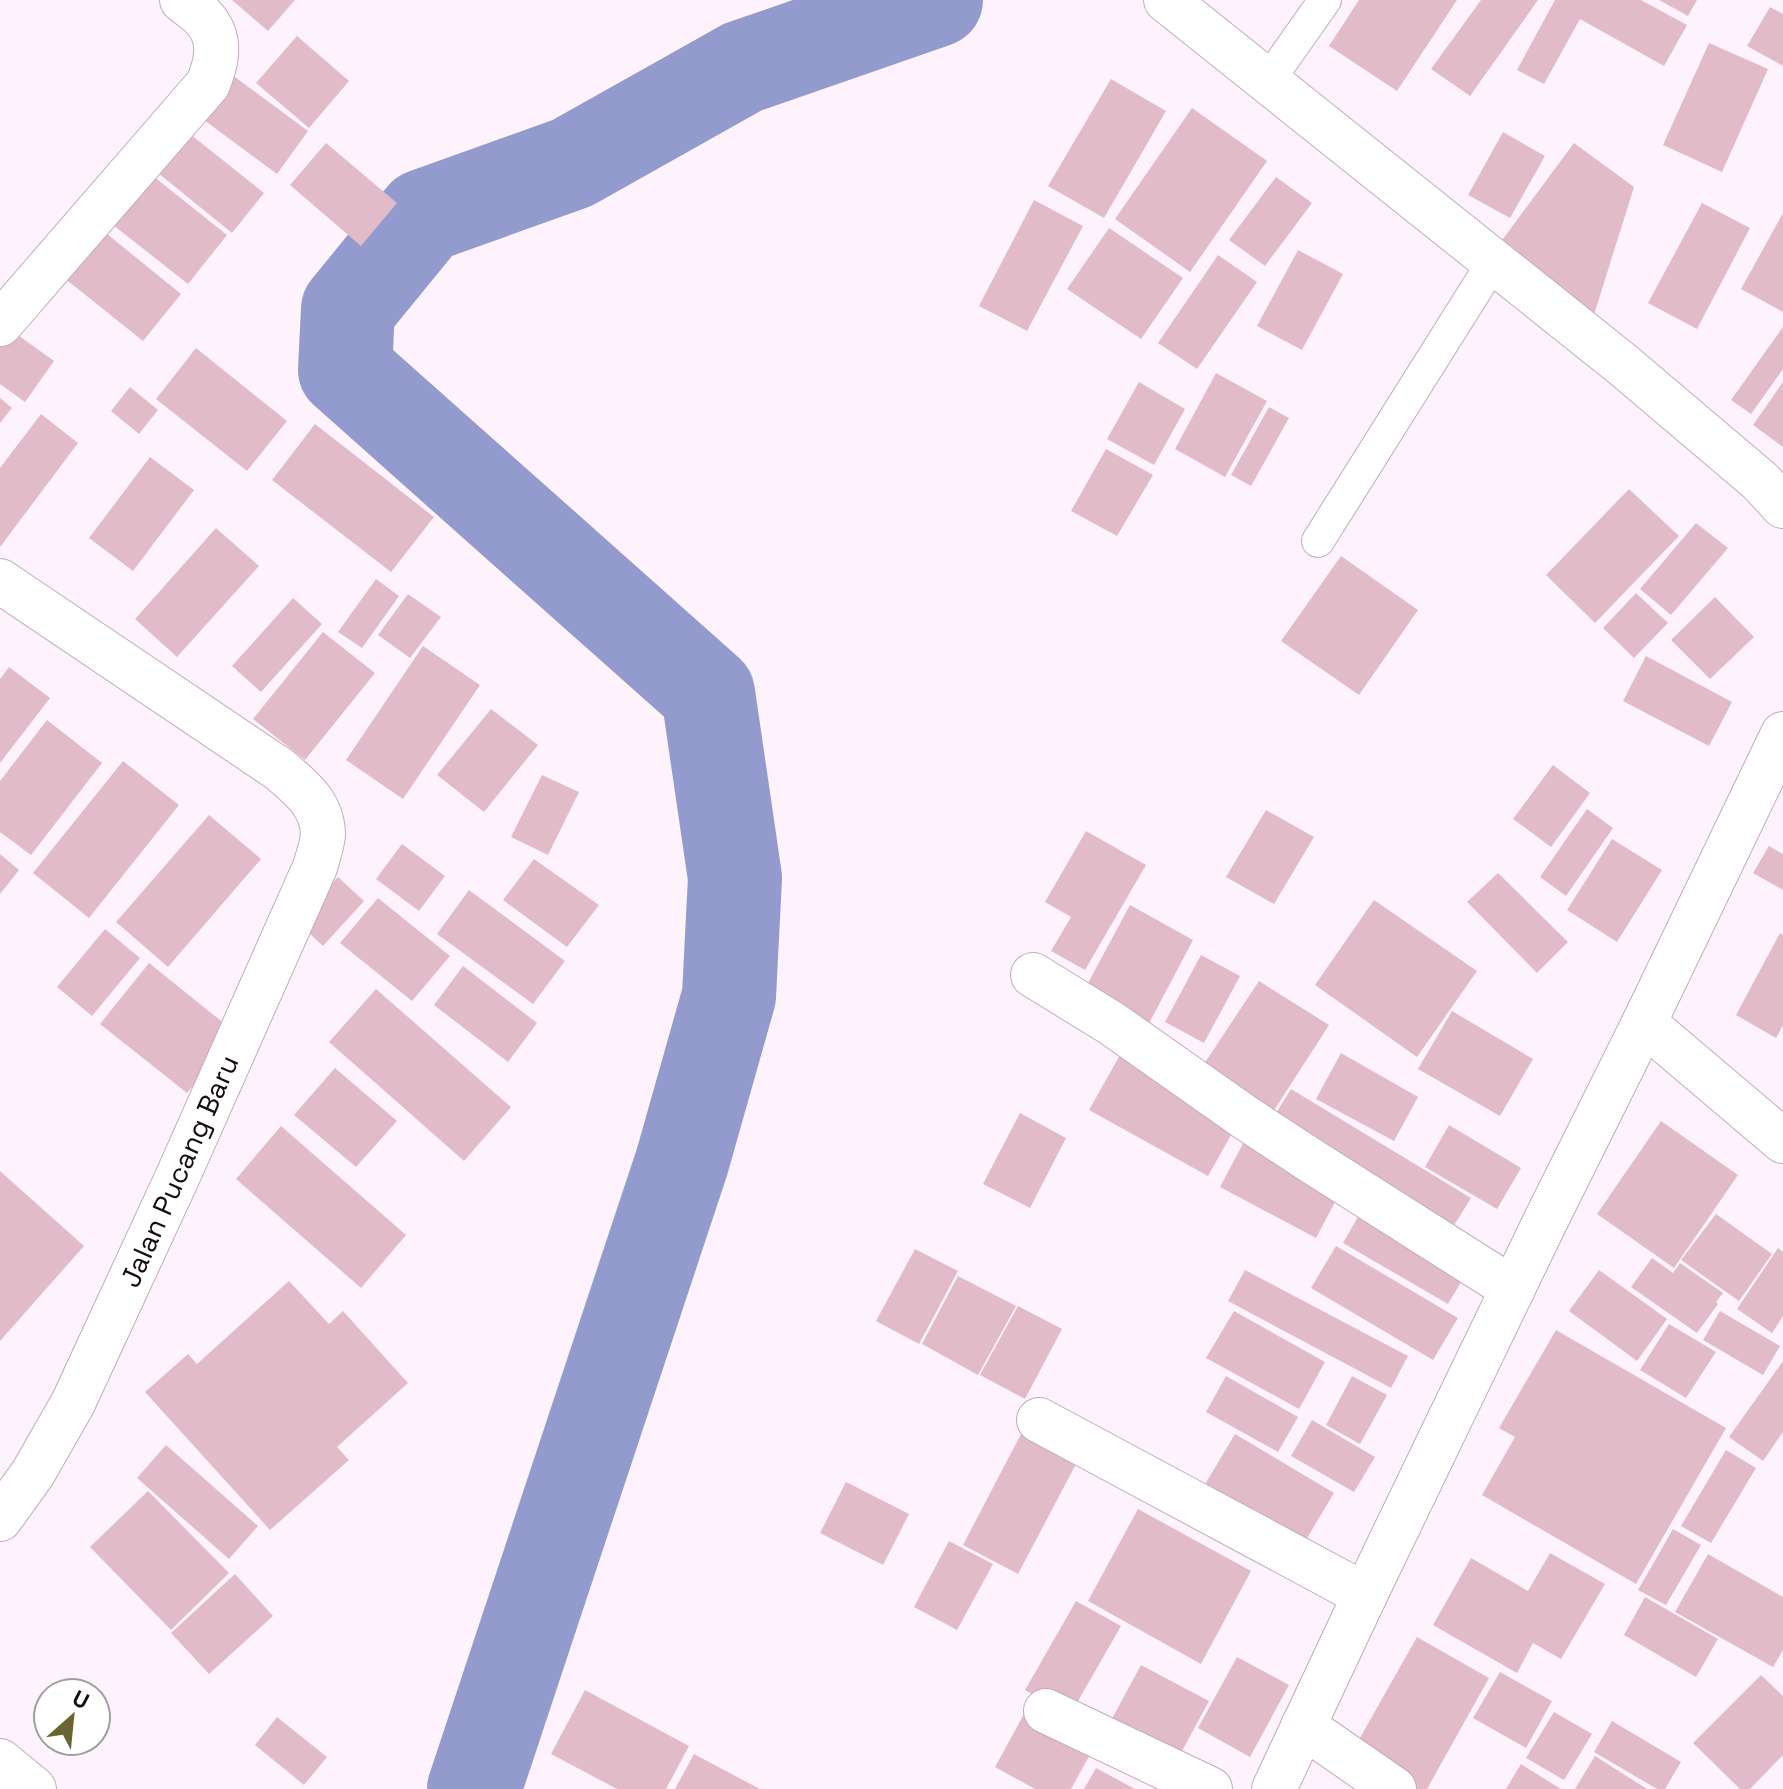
<svg xmlns="http://www.w3.org/2000/svg" width="1783" height="1789" font-family="'Space Grotesk',sans-serif">
	<style>
		.lines { fill: none; stroke-linecap: round; stroke-linejoin: round }
		.river { stroke: #939acd; stroke-width: 94 }
		.building { fill: #e1bcc8 }
		.service-casing { stroke: #c5a9c1; stroke-width: 34 }
		.minor-casing { stroke: #c5a9c1; stroke-width: 46 }
		.secondary-casing { stroke: #c5a9c1; stroke-width: 46 }
		.service { stroke: #fff; stroke-width: 32 }
		.minor { stroke: #fff; stroke-width: 44 }
		.secondary { stroke: #fff; stroke-width: 44 }
		.labels { text-anchor: middle; stroke-width: 6; stroke-linejoin: round; paint-order: stroke }
		.street-label { font-size: 28px; fill: #150c14; stroke: #fff }
	</style>
	<rect width="100%" height="100%" fill="#fef2fc"/>
	<g class="lines">
		<path class="river" d="M474,1789L682,1162L729,996L735,878L708,693L345,370L348,309L424,216L572,163L743,67L936,0"/>
	</g>
	<g class="building">
		<path d="M232,0H295L268,31Z"/>
		<path d="M1359,0H1457L1397,91L1329,46Z"/>
		<path d="M1481,0H1538L1470,96L1431,69Z"/>
		<path d="M1555,0H1641L1687,25L1664,66L1580,19L1544,84L1517,70Z"/>
		<path d="M1659,0H1697L1688,16Z"/>
		<path d="M1770,7L1783,14V66L1747,46Z"/>
		<path d="M297,36L349,81L309,128L256,83Z"/>
		<path d="M1709,43L1768,69L1722,172L1663,145Z"/>
		<path d="M231,74L308,131L277,174L200,117Z"/>
		<path d="M1111,79L1166,111L1104,218L1048,186Z"/>
		<path d="M1192,108L1267,161L1190,272L1115,219Z"/>
		<path d="M1503,132L1545,156L1510,218L1468,195Z"/>
		<path d="M190,134L264,193L232,233L158,173Z"/>
		<path d="M326,143L397,203L361,246L290,185Z"/>
		<path d="M1574,143L1634,187L1593,318L1500,243Z"/>
		<path d="M148,172L227,235L188,284L108,221Z"/>
		<path d="M1276,177L1312,203L1265,266L1229,240Z"/>
		<path d="M1034,200L1083,226L1027,331L979,306Z"/>
		<path d="M1702,203L1750,228L1697,329L1648,303Z"/>
		<path d="M1783,213V312L1741,289Z"/>
		<path d="M96,225L181,294L143,341L58,273Z"/>
		<path d="M1109,228L1183,278L1141,339L1067,289Z"/>
		<path d="M1298,250L1343,274L1302,350L1257,326Z"/>
		<path d="M1218,255L1257,282L1197,369L1158,343Z"/>
		<path d="M4,325L54,361L25,402L0,384V330Z"/>
		<path d="M1783,327V369L1751,414L1731,400Z"/>
		<path d="M196,348L287,421L247,471L156,399Z"/>
		<path d="M1216,373L1267,401L1225,477L1175,449Z"/>
		<path d="M1139,382L1185,409L1154,465L1107,439Z"/>
		<path d="M1783,382V447L1753,425Z"/>
		<path d="M130,387L158,410L139,434L111,411Z"/>
		<path d="M0,398L12,408L0,423Z"/>
		<path d="M1269,407L1289,418L1251,486L1231,475Z"/>
		<path d="M41,414L78,443L0,547V468Z"/>
		<path d="M315,424L434,517L391,572L272,480Z"/>
		<path d="M1106,449L1153,475L1117,536L1071,511Z"/>
		<path d="M150,457L194,490L133,571L89,538Z"/>
		<path d="M1629,489L1679,536L1595,623L1546,575Z"/>
		<path d="M1696,523L1728,548L1671,615L1640,589Z"/>
		<path d="M216,528L259,566L177,657L135,619Z"/>
		<path d="M1341,556L1418,610L1359,695L1281,641Z"/>
		<path d="M376,579L399,596L362,648L338,632Z"/>
		<path d="M1636,593L1668,623L1634,658L1603,628Z"/>
		<path d="M408,594L441,617L410,658L378,635Z"/>
		<path d="M1715,597L1754,637L1710,679L1671,640Z"/>
		<path d="M293,598L322,624L261,692L232,666Z"/>
		<path d="M323,632L375,673L305,760L253,719Z"/>
		<path d="M423,646L480,685L403,799L346,760Z"/>
		<path d="M1646,656L1732,702L1709,746L1623,701Z"/>
		<path d="M9,667L50,698L0,763V679Z"/>
		<path d="M491,709L538,745L484,812L437,775Z"/>
		<path d="M47,720L102,763L31,855L0,832V781Z"/>
		<path d="M123,761L179,805L89,918L33,873Z"/>
		<path d="M1553,765L1590,793L1551,847L1513,819Z"/>
		<path d="M542,775L579,792L548,855L511,837Z"/>
		<path d="M1587,809L1613,828L1566,896L1540,877Z"/>
		<path d="M1266,810L1314,837L1274,904L1226,877Z"/>
		<path d="M209,815L261,859L168,967L116,922Z"/>
		<path d="M1086,831L1146,865L1085,970L1051,951L1071,917L1045,902Z"/>
		<path d="M1612,839L1662,870L1617,942L1567,910Z"/>
		<path d="M402,844L445,876L419,911L376,879Z"/>
		<path d="M1769,846L1783,854V890L1753,873Z"/>
		<path d="M0,854L19,870L0,894Z"/>
		<path d="M534,859L599,905L567,947L503,900Z"/>
		<path d="M1498,873L1568,942L1537,973L1467,902Z"/>
		<path d="M338,877L364,901L323,946L297,922Z"/>
		<path d="M469,890L565,961L533,1004L437,934Z"/>
		<path d="M378,898L450,956L412,1001L340,943Z"/>
		<path d="M1374,900L1477,971L1417,1057L1315,985Z"/>
		<path d="M1130,905L1193,940L1145,1031L1081,996Z"/>
		<path d="M105,929L140,958L92,1016L57,987Z"/>
		<path d="M1780,933L1783,935V1025L1776,1038L1736,1015Z"/>
		<path d="M1201,955L1240,976L1204,1043L1165,1022Z"/>
		<path d="M149,963L236,1033L187,1093L100,1024Z"/>
		<path d="M463,966L537,1023L508,1062L434,1005Z"/>
		<path d="M1259,981L1329,1025L1271,1115L1200,1070Z"/>
		<path d="M376,989L511,1107L464,1161L329,1042Z"/>
		<path d="M1452,1011L1533,1059L1500,1116L1418,1069Z"/>
		<path d="M1341,1053L1418,1097L1394,1141L1316,1099Z"/>
		<path d="M1120,1055L1239,1121L1208,1176L1089,1110Z"/>
		<path d="M335,1068L397,1121L356,1167L294,1115Z"/>
		<path d="M1291,1089L1471,1198L1448,1235L1268,1126Z"/>
		<path d="M1020,1113L1066,1138L1030,1208L983,1184Z"/>
		<path d="M1661,1121L1738,1175L1674,1268L1597,1214Z"/>
		<path d="M1449,1125L1521,1168L1497,1209L1425,1167Z"/>
		<path d="M281,1126L406,1235L361,1288L236,1179Z"/>
		<path d="M1248,1134L1344,1185L1316,1238L1220,1187Z"/>
		<path d="M0,1171L84,1246L0,1341Z"/>
		<path d="M1363,1208L1469,1269L1448,1304L1343,1243Z"/>
		<path d="M1716,1214L1772,1254L1739,1301L1681,1260Z"/>
		<path d="M1336,1246L1458,1318L1433,1360L1311,1288Z"/>
		<path d="M1778,1248L1783,1252V1316L1772,1333L1737,1309Z"/>
		<path d="M915,1249L958,1271L919,1344L876,1321Z"/>
		<path d="M1652,1258L1673,1273L1680,1263L1723,1293L1716,1302L1718,1304L1697,1333L1631,1287Z"/>
		<path d="M1245,1270L1408,1356L1391,1388L1228,1301Z"/>
		<path d="M1599,1270L1667,1319L1637,1361L1569,1311Z"/>
		<path d="M958,1276L1016,1306L978,1375L922,1344Z"/>
		<path d="M289,1281L329,1324L343,1311L408,1383L337,1447L349,1460L270,1530L145,1392L188,1354L197,1364Z"/>
		<path d="M1018,1306L1062,1329L1025,1399L980,1375Z"/>
		<path d="M1234,1311L1325,1362L1299,1409L1206,1358Z"/>
		<path d="M1720,1311L1780,1346L1763,1375L1703,1340Z"/>
		<path d="M1669,1324L1716,1352L1686,1398L1640,1370Z"/>
		<path d="M1556,1330L1726,1428L1636,1584L1482,1495L1515,1437L1499,1428Z"/>
		<path d="M1783,1361V1432L1763,1461L1729,1437Z"/>
		<path d="M1226,1376L1298,1417L1278,1452L1206,1412Z"/>
		<path d="M1352,1376L1387,1395L1360,1444L1326,1425Z"/>
		<path d="M1312,1420L1375,1457L1354,1492L1291,1456Z"/>
		<path d="M1021,1434L1076,1464L1018,1574L963,1545Z"/>
		<path d="M1235,1434L1334,1493L1303,1545L1204,1486Z"/>
		<path d="M166,1445L258,1526L229,1559L137,1478Z"/>
		<path d="M1726,1450L1756,1468L1711,1543L1681,1526Z"/>
		<path d="M846,1482L909,1514L883,1565L820,1533Z"/>
		<path d="M148,1491L229,1573L171,1630L90,1547Z"/>
		<path d="M1138,1509L1251,1571L1201,1664L1088,1601Z"/>
		<path d="M1673,1529L1701,1545L1666,1605L1638,1590Z"/>
		<path d="M949,1541L993,1564L957,1630L914,1607Z"/>
		<path d="M1550,1553L1605,1584L1561,1659L1533,1643L1517,1673L1433,1625L1471,1558L1528,1591Z"/>
		<path d="M1708,1554L1783,1597V1650L1773,1667L1675,1612Z"/>
		<path d="M235,1574L273,1616L209,1674L171,1633Z"/>
		<path d="M1645,1597L1718,1639L1696,1677L1624,1635Z"/>
		<path d="M1076,1601L1121,1626L1070,1715L1025,1690Z"/>
		<path d="M1417,1637L1489,1678L1427,1789H1418L1352,1752Z"/>
		<path d="M1237,1657L1289,1685L1250,1757L1198,1728Z"/>
		<path d="M1141,1665L1209,1701L1175,1764L1107,1728Z"/>
		<path d="M1500,1672L1552,1701L1526,1748L1473,1718Z"/>
		<path d="M1761,1675L1783,1696V1755L1750,1789H1740L1693,1743Z"/>
		<path d="M585,1690L689,1746L666,1789H617L551,1754Z"/>
		<path d="M1554,1712L1592,1734L1564,1780L1526,1758Z"/>
		<path d="M1024,1714L1092,1751L1071,1789H1035L995,1767Z"/>
		<path d="M277,1717L327,1757L304,1785L255,1745Z"/>
		<path d="M1612,1721L1681,1762L1665,1789H1657L1594,1752Z"/>
		<path d="M694,1754L760,1789H675Z"/>
		<path d="M1595,1756L1647,1789H1575Z"/>
		<path d="M1521,1764L1561,1789H1506Z"/>
		<path d="M1096,1768L1135,1789H1084Z"/>
	</g>
	<g class="lines">
		<g class="service-casing">
			<g id="service">
				<path d="M1268,81L1325,0"/>
				<path d="M1318,541L1494,261"/>
			</g>
		</g>
		<g class="minor-casing">
			<g id="minor">
				<path d="M0,324L208,84C216,64 222,42 207,22C201,13 190,7 182,0"/>
				<path d="M0,581L279,769C300,787 323,804 323,835C322,845 318,857 315,867L177,1178L73,1403L33,1473L0,1519"/>
				<path d="M1033,975L1111,1023L1246,1118L1310,1160L1513,1289"/>
				<path d="M1644,1023L1783,1141"/>
				<path d="M1039,1420L1365,1595"/>
				<path d="M1046,1711L1210,1789"/>
				<path d="M1303,1726L1394,1789"/>
				<path d="M0,1761L34,1789"/>
			</g>
		</g>
		<g class="secondary-casing">
			<g id="secondary">
				<path d="M1166,0L1622,364L1760,481L1783,506"/>
				<path d="M1274,1789L1365,1595L1543,1226L1644,1023L1783,734"/>
			</g>
		</g>
		<use href="#service" class="service"/>
		<use href="#minor" class="minor"/>
		<use href="#secondary" class="secondary"/>
	</g>
	<g class="labels">
		<g class="street-label">
			<text transform="translate(179 1171) rotate(-66)" y="10">Jalan Pucang Baru</text>
		</g>
	</g>
	<g transform="translate(72 1717) rotate(27)"><circle r="38" fill="#ffffff" stroke="#a19ea1" stroke-width="2"/>
	<path d="M0-6L14 30L0 20L-14 30Z" fill="#696430"/>
	<text y="-12" font-size="22" font-weight="bold" text-anchor="middle" fill="#150c14">U</text>
	</g>
</svg>
